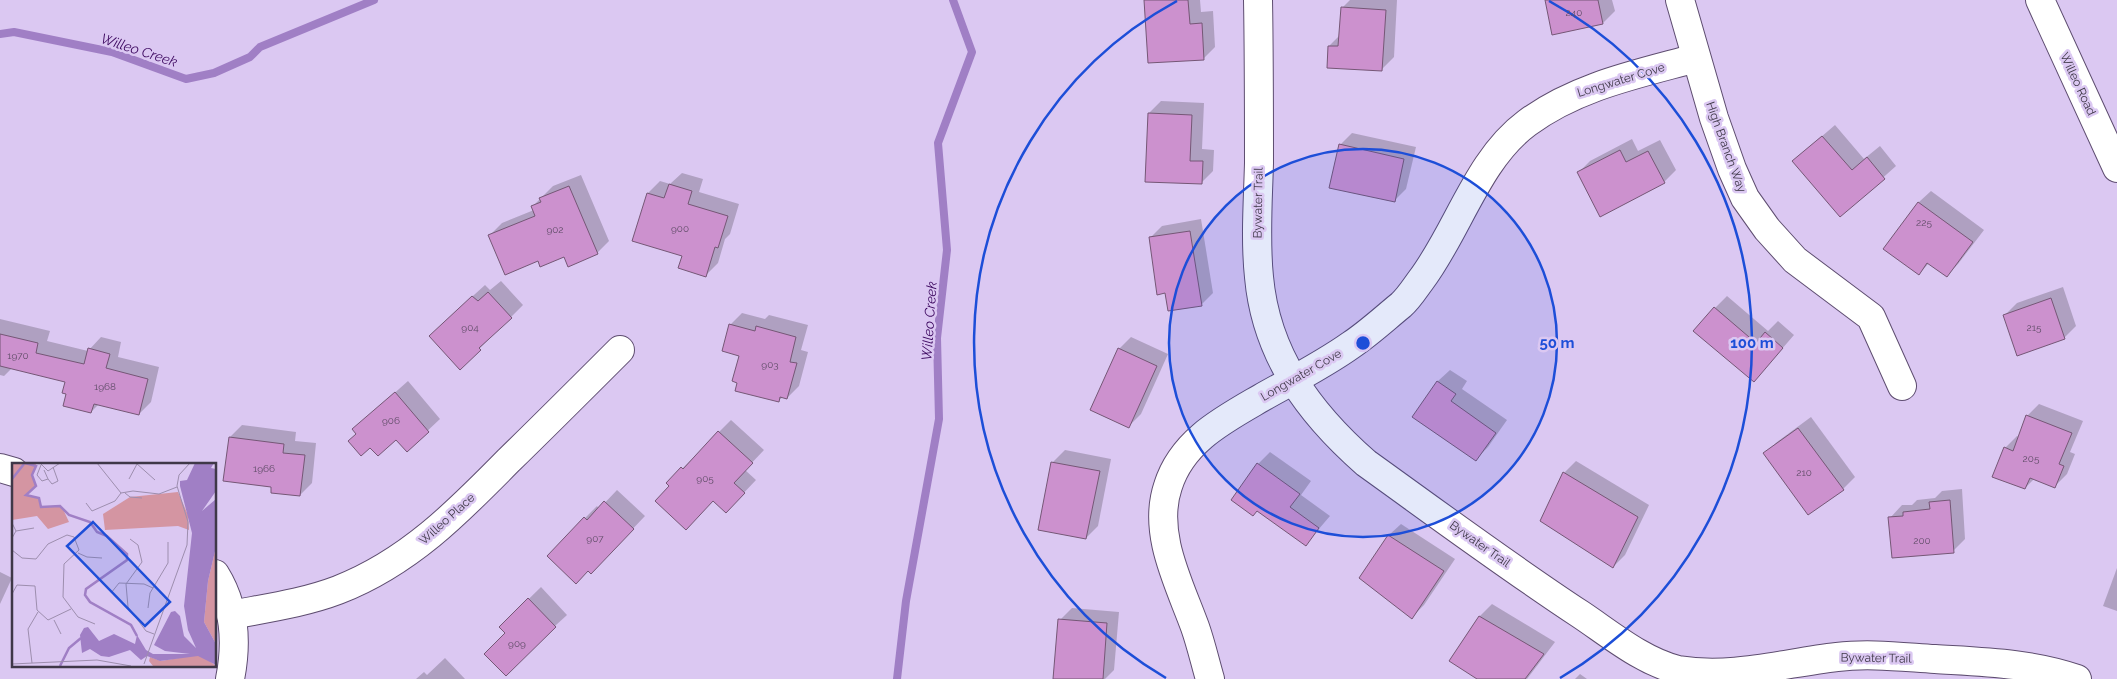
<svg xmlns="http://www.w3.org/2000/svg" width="2117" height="679" font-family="Raleway,sans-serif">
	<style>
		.shadow { fill: #0003 }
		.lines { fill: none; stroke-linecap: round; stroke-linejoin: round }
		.stream { stroke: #a07fc5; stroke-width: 8 }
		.building { fill: #cc91ce; stroke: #755776 }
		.minor-casing { stroke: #5e4d70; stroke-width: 30 }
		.minor { stroke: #fff; stroke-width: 28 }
		.ring { fill: none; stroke: #1d4ed8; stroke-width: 2.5 }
		.labels { text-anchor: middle; stroke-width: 5; stroke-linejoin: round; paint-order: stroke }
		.number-label { font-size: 10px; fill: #624e6a }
		.street-label { font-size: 12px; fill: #3f3848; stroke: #dbc8f2 }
		.water-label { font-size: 14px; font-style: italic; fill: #3c075f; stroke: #dbc8f2 }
		.inset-river { fill: none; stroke: #a07fc5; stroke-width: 2.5 }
		.inset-road { fill: none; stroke: #9d8eae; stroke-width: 1 }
		.view { fill: #1d4ed8; fill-opacity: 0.15; stroke: #1d4ed8; stroke-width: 2.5 }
		.inset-edge { fill: none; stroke: #3f3848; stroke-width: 2.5 }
		.centre { fill: #1d4ed8; stroke: #dbc8f2; stroke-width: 2.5 }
		.ring-label { font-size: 15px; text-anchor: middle; font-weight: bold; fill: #1d4ed8; stroke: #dbc8f2; stroke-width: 5; stroke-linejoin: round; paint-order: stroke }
	</style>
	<rect width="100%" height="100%" fill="#dbc8f2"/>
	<g class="shadow">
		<path d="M1146,0H1200L1201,12L1213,11L1215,47L1203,59Z"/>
		<path d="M1350,0H1397L1394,57L1382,69L1329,46L1340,35L1342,8Z"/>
		<path d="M1546,0H1612L1615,11L1603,23Z"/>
		<path d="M1161,101L1204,103L1202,149L1214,150L1213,171L1201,183L1149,113Z"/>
		<path d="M1835,125L1864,159L1880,146L1896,166L1841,215L1806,150Z"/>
		<path d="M1352,133L1416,147L1406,189L1394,201L1340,145Z"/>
		<path d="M1632,139L1638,151L1660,140L1676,170L1664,182L1578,173L1590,161Z"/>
		<path d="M682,173L703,179L699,192L739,204L730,234L725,239L718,263L706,275L683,255L634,240L648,193L660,181L670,184Z"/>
		<path d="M581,175L609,241L597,253L538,260L490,235L502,223L534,210L532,207L553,186Z"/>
		<path d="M1931,191L1984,230L1958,264L1946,276L1929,263L1919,274L1884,248L1919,202Z"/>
		<path d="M1201,219L1213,293L1201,305L1167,292L1150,238L1162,226Z"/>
		<path d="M501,281L523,305L460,368L442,324L485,285L490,290Z"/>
		<path d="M2063,287L2076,326L2064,338L2005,315L2017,303Z"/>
		<path d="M1727,296L1768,331L1778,321L1794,335L1754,381L1715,308Z"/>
		<path d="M742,313L765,319L769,315L808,325L801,350L808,352L799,386L787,398L783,397L778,401L741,355L730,325Z"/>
		<path d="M0,319L50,331L47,341L88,351L101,337L121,342L118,357L159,367L151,402L139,414L99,404L91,412L67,393V381L13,367L4,376L0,375Z"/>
		<path d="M1131,337L1168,354L1141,414L1129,426L1119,349Z"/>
		<path d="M1450,370L1467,381L1462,389L1507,420L1488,447L1476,459L1414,417L1438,381Z"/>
		<path d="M408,381L440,419L407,450L396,438L358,433L354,429Z"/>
		<path d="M2039,404L2083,421L2070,452L2075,454L2067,474L2055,486L2035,478L2025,488L2005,448L2017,436L2019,437L2027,416Z"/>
		<path d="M1811,417L1855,477L1843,489L1765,453L1777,442Z"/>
		<path d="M731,420L764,450L745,470L756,480L738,499L714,500L671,486L668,483Z"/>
		<path d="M242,425L296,432L295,441L316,443L312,483L300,495L273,486L230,437Z"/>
		<path d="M1065,450L1111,459L1098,526L1086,538L1039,529L1053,462Z"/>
		<path d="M1270,452L1311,481L1301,495L1330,516L1306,544L1258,510L1232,500L1258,464Z"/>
		<path d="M1576,461L1649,505L1625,555L1613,567L1564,473Z"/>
		<path d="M1962,489L1965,539L1953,551L1890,518L1902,505H1912L1917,500L1935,498L1942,491Z"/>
		<path d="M617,490L645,516L603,560L585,518L597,506L599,509Z"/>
		<path d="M1401,524L1455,559L1424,605L1412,617L1389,535Z"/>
		<path d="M2117,568V611L2103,606Z"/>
		<path d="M0,572L12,578L0,604Z"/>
		<path d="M541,587L567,615L555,626L506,633L500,627Z"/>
		<path d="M1492,604L1555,642L1527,679H1479L1451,661L1480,616Z"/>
		<path d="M1072,608L1119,612L1114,670L1105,679H1068L1060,620Z"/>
		<path d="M445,658L465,679H416L424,672L427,675Z"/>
		<path d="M1580,674L1587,679H1575Z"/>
	</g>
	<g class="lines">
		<g class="stream">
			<path d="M0,34L14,32L112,52L186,79L214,73L250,57L260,47L374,0"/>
			<path d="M897,679L906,601L939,419L937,338L947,250L938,143L972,52L953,0"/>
		</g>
	</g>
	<g class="building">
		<path d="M1144,0H1188L1190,24L1202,23L1204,60L1148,63Z"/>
		<path d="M1545,0H1598L1603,24L1552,35Z"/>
		<path d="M1341,7L1386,10L1382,71L1327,68L1328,46H1338Z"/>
		<path d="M1148,113L1192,115L1190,161H1203L1202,184L1145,182Z"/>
		<path d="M1822,136L1852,170L1867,157L1885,179L1840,217L1792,161Z"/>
		<path d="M1339,144L1404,159L1395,202L1329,188Z"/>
		<path d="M1620,150L1626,162L1648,151L1665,183L1600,217L1577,172Z"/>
		<path d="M669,184L692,191L688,204L728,216L718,248L715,247L706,277L678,268L682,256L632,241L647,193L664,198Z"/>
		<path d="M569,186L598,254L568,267L564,257L540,267L538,261L505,275L488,235L535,216L531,206L541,202L539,198Z"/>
		<path d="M1918,202L1973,242L1947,277L1927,263L1919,275L1883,249Z"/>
		<path d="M1190,231L1202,306L1168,311L1165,293L1157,295L1149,237Z"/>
		<path d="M488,292L512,318L479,348L481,350L460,370L429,336L472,296L478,301Z"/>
		<path d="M2051,298L2065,339L2017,356L2003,315Z"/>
		<path d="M1714,307L1756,343L1765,332L1783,348L1754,382L1693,331Z"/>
		<path d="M729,324L755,331L756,326L796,337L790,362L797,363L787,399L780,397L779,402L735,391L737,383L732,381L739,356L722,351Z"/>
		<path d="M0,334L38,343L36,353L84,364L88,348L110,354L106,368L148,379L139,415L94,404L91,413L63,406L66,394L62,393L65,382L0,366Z"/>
		<path d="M1118,348L1157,366L1129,428L1090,410Z"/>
		<path d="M1437,381L1456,394L1451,401L1496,433L1476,461L1412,417Z"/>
		<path d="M395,392L429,432L407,452L396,440L378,456L370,448L361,456L348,441L356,434L352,429Z"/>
		<path d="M2026,415L2072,433L2059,464L2064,466L2055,488L2030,478L2025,489L1992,477L2004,447L2013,451Z"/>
		<path d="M1798,428L1844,490L1808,515L1763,453Z"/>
		<path d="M718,431L753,463L734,483L745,493L726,513L713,501L686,530L655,501L669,486L666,483L681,467L683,469Z"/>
		<path d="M229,437L284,444L283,453L305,455L300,496L271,493V487L223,481Z"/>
		<path d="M1051,462L1100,471L1086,539L1038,530Z"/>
		<path d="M1257,463L1300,494L1290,507L1319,528L1306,546L1257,511L1253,516L1231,500Z"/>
		<path d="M1563,472L1638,517L1613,568L1540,521Z"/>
		<path d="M1950,500L1954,553L1892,558L1888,517L1903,516V512L1930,509L1929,502Z"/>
		<path d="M604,501L634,529L591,574L588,571L576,584L547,556L584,517L587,520Z"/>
		<path d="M1388,535L1444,571L1412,619L1359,578Z"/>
		<path d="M528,598L556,627L506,676L484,654L505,633L499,627Z"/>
		<path d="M1479,616L1544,654L1525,679H1477L1449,661Z"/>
		<path d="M1058,619L1107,623L1103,679H1053Z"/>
	</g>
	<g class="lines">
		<g class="minor-casing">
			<g id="minor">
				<path d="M1258,0C1259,54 1259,109 1259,163C1258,201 1255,239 1259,277C1266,355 1309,413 1366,463C1437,514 1507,566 1580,614C1610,634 1642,661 1678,670C1732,679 1784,663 1837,657C1869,653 1902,657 1935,659C1983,662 2031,663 2077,679"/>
				<path d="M1680,0L1714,118L1732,169L1745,198L1767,229L1795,260L1871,317L1902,386"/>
				<path d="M2040,0L2117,168"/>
				<path d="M0,468L14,472"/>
				<path d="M215,574C235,606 237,644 230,679"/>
				<path d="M231,615C267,608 304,603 338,590C408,563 458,512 509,460C546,424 583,387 620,350"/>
				<path d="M1210,679C1205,662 1201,644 1195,627C1179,583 1152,533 1168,486C1182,441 1223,420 1261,398C1291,381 1323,365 1351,345C1369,333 1385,318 1401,305C1409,298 1415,288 1421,280C1458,231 1477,160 1527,123C1577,86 1638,74 1696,58"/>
			</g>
		</g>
		<use href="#minor" class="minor"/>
	</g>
	<circle cx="1363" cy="343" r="194" fill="#1d4ed8" fill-opacity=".12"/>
	<g class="ring">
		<circle cx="1363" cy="343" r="194"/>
		<path d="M1166 678A389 389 0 0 1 1177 1M1549 1A389 389 0 0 1 1560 678"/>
	</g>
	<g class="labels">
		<g class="number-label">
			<text x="1574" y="16">240</text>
			<text x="1924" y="226">225</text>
			<text x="680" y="232">900</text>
			<text x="555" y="233">902</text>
			<text x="470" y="331">904</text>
			<text x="2034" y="331">215</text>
			<text x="18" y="359">1970</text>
			<text x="770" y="368">903</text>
			<text x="105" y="390">1968</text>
			<text x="391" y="424">906</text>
			<text x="2031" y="462">205</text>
			<text x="264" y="472">1966</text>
			<text x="1804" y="476">210</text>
			<text x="705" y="482">905</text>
			<text x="595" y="542">907</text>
			<text x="1922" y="544">200</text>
			<text x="517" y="647">909</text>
		</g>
		<g class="street-label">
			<text transform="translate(1621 80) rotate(-17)" y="4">Longwater Cove</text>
			<text transform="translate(2078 84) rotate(65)" y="4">Willeo Road</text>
			<text transform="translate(1726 147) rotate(70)" y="4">High Branch Way</text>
			<text transform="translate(1258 203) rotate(-89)" y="4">Bywater Trail</text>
			<text transform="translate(1301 375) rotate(-30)" y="4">Longwater Cove</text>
			<text transform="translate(447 519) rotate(-42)" y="4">Willeo Place</text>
			<text transform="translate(1480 544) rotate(35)" y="4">Bywater Trail</text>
			<text transform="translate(1876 658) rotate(1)" y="4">Bywater Trail</text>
		</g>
		<g class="water-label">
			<text transform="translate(139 50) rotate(18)" y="5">Willeo Creek</text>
			<text transform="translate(929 321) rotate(-86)" y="5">Willeo Creek</text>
		</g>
	</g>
	<g transform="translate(12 463)">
		<rect width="204" height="204" fill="#dbc8f2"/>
		<path d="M0,0L24,1L20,12L24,23L14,32L27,35L29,44H50L57,59L36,66L25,53L0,57ZM166,29L176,52L177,67L166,63L93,67L91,51L118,34ZM204,84V181L192,159L196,118ZM189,191L204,203H141L137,198L138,194L149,198Z" fill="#d495a2"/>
		<path d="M183,0H202L199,5L204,6V28L190,48L204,36V84L196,118L192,159L204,181V202L186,193L148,198L135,193L129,197L118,187L97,194L89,193L78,186L70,190L68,172L72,165L76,164L87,178L102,171L123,181L125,172L134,187L141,191H178L153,188L142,182L159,149L163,148L168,153L172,173L184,185L176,167L172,143L180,70L168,23V18L175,17Z" fill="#a07fc5"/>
		<path class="inset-river" d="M13,0L24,3L20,12L24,23L14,32L27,35L29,44L48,43L57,52L78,59L85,69L95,73L115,91V97L74,126L73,132L78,139L119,162L125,173M0,16L12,1M48,203L57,185L69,175"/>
		<path class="inset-road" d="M28,0L36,8L48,0M85,0L109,30M124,0L143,17M29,2L25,12L30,18L36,16L32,7M36,16L40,21L46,18L41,4M117,16L125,1M109,30L121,28L147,31L165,24M113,30L118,34L130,35M74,40L80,48L103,38L109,30M0,60L4,68L0,75M4,68L22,65M118,76L126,82L130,99L114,121L116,144L134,168L142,171M0,87L10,95L24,96L36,81L55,72L62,74L67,87L52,101L51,134L66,154L83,161M66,90L75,94L90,95M99,130L107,120L132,121L141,125M0,131L5,122L23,123L25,147L36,157L59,146M136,145L138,130L156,100V79M42,157L49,171M20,200L16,166L26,149M0,201L85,197L119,203M132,201L175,82L176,59L165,23L167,12L178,0"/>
		<path class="view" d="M81,59L158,139L133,163L55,83Z"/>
		<rect width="204" height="204" class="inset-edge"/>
	</g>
	<circle cx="1363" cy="343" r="8" class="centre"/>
	<g class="ring-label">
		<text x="1557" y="348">50 m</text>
		<text x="1752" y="348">100 m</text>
	</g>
</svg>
